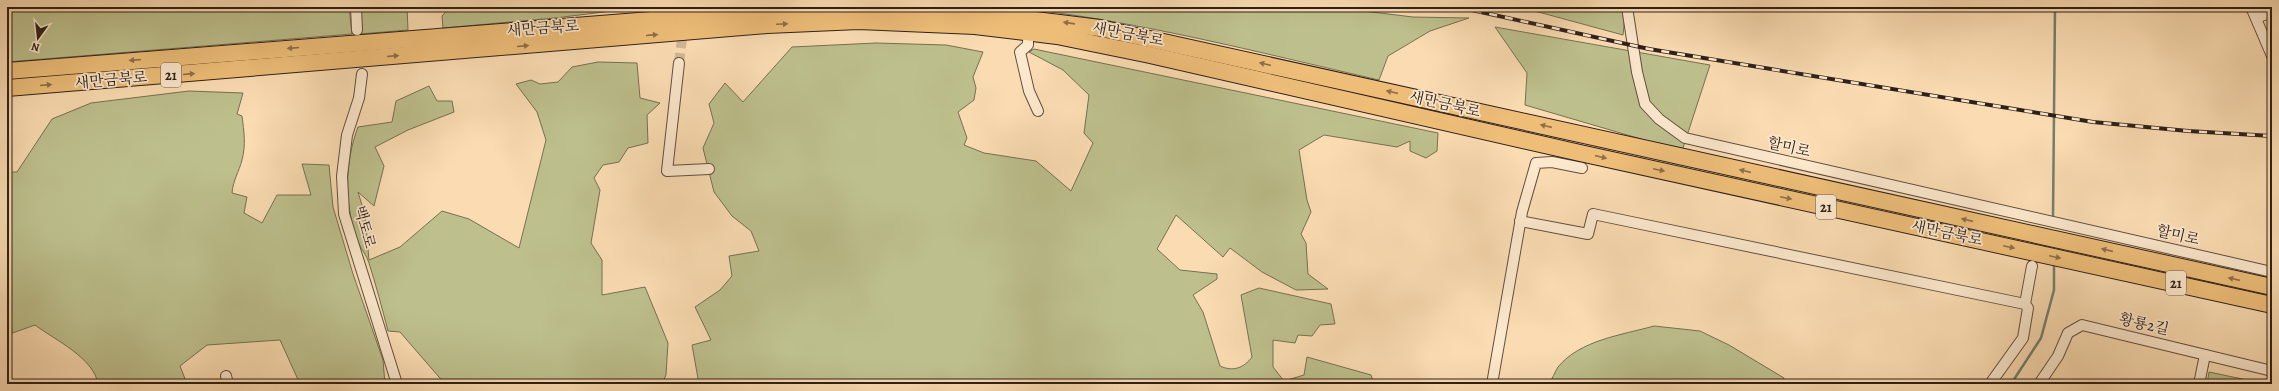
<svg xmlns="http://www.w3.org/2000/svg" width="2279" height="391" font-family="Alegreya,'Noto Serif KR',serif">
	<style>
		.green { fill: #bdc08d; stroke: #767053 }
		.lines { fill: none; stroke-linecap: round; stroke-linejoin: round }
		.stream { stroke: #727e71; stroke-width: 2.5 }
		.minor-tunnel { stroke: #d2b693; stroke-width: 10; stroke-dasharray: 10 5; stroke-linecap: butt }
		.minor-casing { stroke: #614f3f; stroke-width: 12 }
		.trunk-casing { stroke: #2e2019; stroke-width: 18 }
		.minor { stroke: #fce8cd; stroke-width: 10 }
		.trunk { stroke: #eebe79; stroke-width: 16 }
		.rail-casing { stroke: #2e2019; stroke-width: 4 }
		.rail { stroke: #fce8cd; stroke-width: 2.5; stroke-dasharray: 8; stroke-linecap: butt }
		.oneway { fill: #8e6f49 }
		.labels { text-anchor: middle; stroke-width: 3.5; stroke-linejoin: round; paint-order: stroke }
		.shield { fill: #fce8cd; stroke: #6c5c4f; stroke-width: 1 }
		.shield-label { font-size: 14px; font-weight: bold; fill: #2e2019 }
		.street-label { font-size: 15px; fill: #2e2019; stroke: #fce8cd }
	</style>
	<rect width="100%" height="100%" fill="#fbdcb2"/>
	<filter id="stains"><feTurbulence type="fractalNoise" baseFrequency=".005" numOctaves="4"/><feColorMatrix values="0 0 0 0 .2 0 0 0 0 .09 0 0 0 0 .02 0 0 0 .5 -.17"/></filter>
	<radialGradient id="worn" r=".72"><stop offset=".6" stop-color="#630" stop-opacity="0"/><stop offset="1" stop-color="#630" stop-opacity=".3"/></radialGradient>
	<g class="green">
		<path d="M7,7H349L352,34L7,62Z"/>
		<path d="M359,7H407L408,30L360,34Z"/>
		<path d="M450,7H636V8L555,18L443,28L442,16Z"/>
		<path d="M1010,7H1330L1413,17L1469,18L1430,31L1388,56L1379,80C1257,52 1135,20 1010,7Z"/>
		<path d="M1520,7H1626L1623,35Z"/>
		<path d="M1495,27L1710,65L1682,151L1525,105L1527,73Z"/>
		<path d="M876,43L946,45L983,52L973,77L976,88L974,100L958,112L967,138L964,145L984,153L1036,161L1071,191L1093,143L1084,133L1089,95L1063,70L1029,52L1034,49L1438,133L1437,151L1426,158L1410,151V141L1397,147L1324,135L1299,150L1307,200L1311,212L1301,234L1306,243L1308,274L1328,289L1296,290L1262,272L1230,248L1223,257L1176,215L1157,249L1180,270L1217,274V279L1193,295L1203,312L1220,366C1233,372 1244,368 1252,357L1241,295L1259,288L1331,304L1335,324L1320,325L1312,336L1298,335L1295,343L1273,340V367L1284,381L1304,375L1307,357L1371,375L1374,384H699L692,345L711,340L695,307L720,290L732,276L729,256L759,251L751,231L732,216L714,192L703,148L714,123L709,104L725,83L743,102L792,47Z"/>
		<path d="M598,62L637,63L640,98L660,103L647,115L648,143L628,148L619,162L603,165L594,178L600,190L591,243L602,260V295L645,287L668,343L666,375L662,384H445L400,332L388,331C382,308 376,285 369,263C367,256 362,250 359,244C344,207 344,164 358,127L392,122L396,101L429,86L437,101H452L454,112L408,130L375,147L384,166L374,206L358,192L365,215L369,260L400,247L442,211L469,219L519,248L546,140L537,112L516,84L531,80L540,84L558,82L572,67Z"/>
		<path d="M189,91L243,93L237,114L242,116C244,132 246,145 242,160C239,172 233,180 232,193L247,197L244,213L262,223L277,195H311L302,164L329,165L333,207L353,274L383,360L385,384H300L280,340L207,345L180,366L187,384H98C94,358 55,340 35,325L7,335V172H17L52,119L91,103Z"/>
		<path d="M1654,326L1700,331L1729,345L1784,378L1783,384H1549C1552,379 1555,372 1558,367C1580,340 1622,335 1654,326Z"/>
		<path d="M2209,372L2266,384H2207Z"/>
	</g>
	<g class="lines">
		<g class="stream">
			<path d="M2053,218L2055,7"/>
			<path d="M2011,384L2041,338L2054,290V263"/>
		</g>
		<g class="minor-tunnel">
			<path d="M1030,25L1032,7"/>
			<path d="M679,63L686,7"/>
		</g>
		<g class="minor-casing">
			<g id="minor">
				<path d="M356,7L357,30"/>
				<path d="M1627,7L1637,72L1645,104L1659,119L1685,138L2272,272"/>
				<path d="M2251,7L2272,56"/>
				<path d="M2256,18L2272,12"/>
				<path d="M1028,41V45L1020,52L1029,91L1038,111"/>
				<path d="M679,63L667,171L709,169"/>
				<path d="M362,74L359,98L347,135L342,176L344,214L397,384"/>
				<path d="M1520,221L1588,234L1593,214L2025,304"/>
				<path d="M226,376L228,384"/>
				<path d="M1492,384L1522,212L1536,163L1552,162L1582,168"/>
				<path d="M1990,384L2023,338L2028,308L2025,304L2032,266"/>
				<path d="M2039,384L2058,356L2068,333L2082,325L2272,371"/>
				<path d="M2199,384L2205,355"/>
			</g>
		</g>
		<g class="trunk-casing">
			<g id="trunk">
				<path d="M7,71L765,11L852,8L964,11L1100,28L2272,287"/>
				<path d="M7,88L767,25L859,21L975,26L1057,36L1150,55L1580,153L2272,305"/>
			</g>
		</g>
		<use href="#minor" class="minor"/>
		<use href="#trunk" class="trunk"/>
		<g class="rail-casing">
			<path id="rail" d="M1458,7L1649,49L2093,122L2188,131L2272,136"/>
		</g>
		<use href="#rail" class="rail"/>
	</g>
	<defs><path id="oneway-solid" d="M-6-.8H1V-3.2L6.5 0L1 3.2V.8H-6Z"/></defs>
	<g class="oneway">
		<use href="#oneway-solid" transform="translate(1069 23) rotate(-172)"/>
		<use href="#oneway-solid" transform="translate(782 24) rotate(-3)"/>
		<use href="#oneway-solid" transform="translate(652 35) rotate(-5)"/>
		<use href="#oneway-solid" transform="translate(523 46) rotate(-5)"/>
		<use href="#oneway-solid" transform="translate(293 48) rotate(175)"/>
		<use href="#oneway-solid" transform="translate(393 56) rotate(-5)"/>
		<use href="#oneway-solid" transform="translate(135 60) rotate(175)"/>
		<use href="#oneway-solid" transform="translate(1265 64) rotate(-167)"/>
		<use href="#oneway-solid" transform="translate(189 74) rotate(-5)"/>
		<use href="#oneway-solid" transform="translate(46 85) rotate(-5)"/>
		<use href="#oneway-solid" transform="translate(1392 92) rotate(-167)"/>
		<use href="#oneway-solid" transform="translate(1546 126) rotate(-167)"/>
		<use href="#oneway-solid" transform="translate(1601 157) rotate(13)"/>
		<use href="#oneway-solid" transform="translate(1659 170) rotate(12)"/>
		<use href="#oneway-solid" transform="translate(1745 171) rotate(-167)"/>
		<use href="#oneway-solid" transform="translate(1786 198) rotate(12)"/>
		<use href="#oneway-solid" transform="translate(1967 220) rotate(-167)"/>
		<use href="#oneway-solid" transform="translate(2009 247) rotate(12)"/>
		<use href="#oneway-solid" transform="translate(2107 250) rotate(-167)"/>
		<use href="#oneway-solid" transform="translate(2055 257) rotate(12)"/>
		<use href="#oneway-solid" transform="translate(2234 279) rotate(-167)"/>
	</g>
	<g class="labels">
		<g class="shield">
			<rect x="161" y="63" width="20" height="24" rx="3"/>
			<rect x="1816" y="195" width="20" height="24" rx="3"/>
			<rect x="2166" y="271" width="20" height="24" rx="3"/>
		</g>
		<g class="shield-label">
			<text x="171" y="80">21</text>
			<text x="1826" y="212">21</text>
			<text x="2176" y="288">21</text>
		</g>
		<g class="street-label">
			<text transform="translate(543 28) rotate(-4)" y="5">새만금북로</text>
			<text transform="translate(1128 34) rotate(11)" y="5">새만금북로</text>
			<text transform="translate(111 80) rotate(-5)" y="5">새만금북로</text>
			<text transform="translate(1445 104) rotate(13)" y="5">새만금북로</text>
			<text transform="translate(1789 147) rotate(13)" y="5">할미로</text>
			<text transform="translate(365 227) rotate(75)" y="5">백토로</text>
			<text transform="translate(1947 233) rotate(12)" y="5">새만금북로</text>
			<text transform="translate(2178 235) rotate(13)" y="5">할미로</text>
			<text transform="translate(2144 324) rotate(13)" y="5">황룡2길</text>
		</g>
	</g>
	<rect width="2279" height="391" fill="none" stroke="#fbdcb2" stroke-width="24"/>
	<rect x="8" y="8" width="2263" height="375" fill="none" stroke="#2e2019" stroke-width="2"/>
	<rect x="12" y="12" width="2255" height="367" fill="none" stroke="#2e2019"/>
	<g transform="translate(38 38) rotate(195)" stroke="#fce8cd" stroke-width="3" paint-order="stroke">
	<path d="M0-3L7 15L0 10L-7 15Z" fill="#2e2019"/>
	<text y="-6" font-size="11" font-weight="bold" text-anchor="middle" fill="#2e2019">N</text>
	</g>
	<rect width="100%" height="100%" filter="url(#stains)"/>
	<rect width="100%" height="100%" fill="url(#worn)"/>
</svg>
